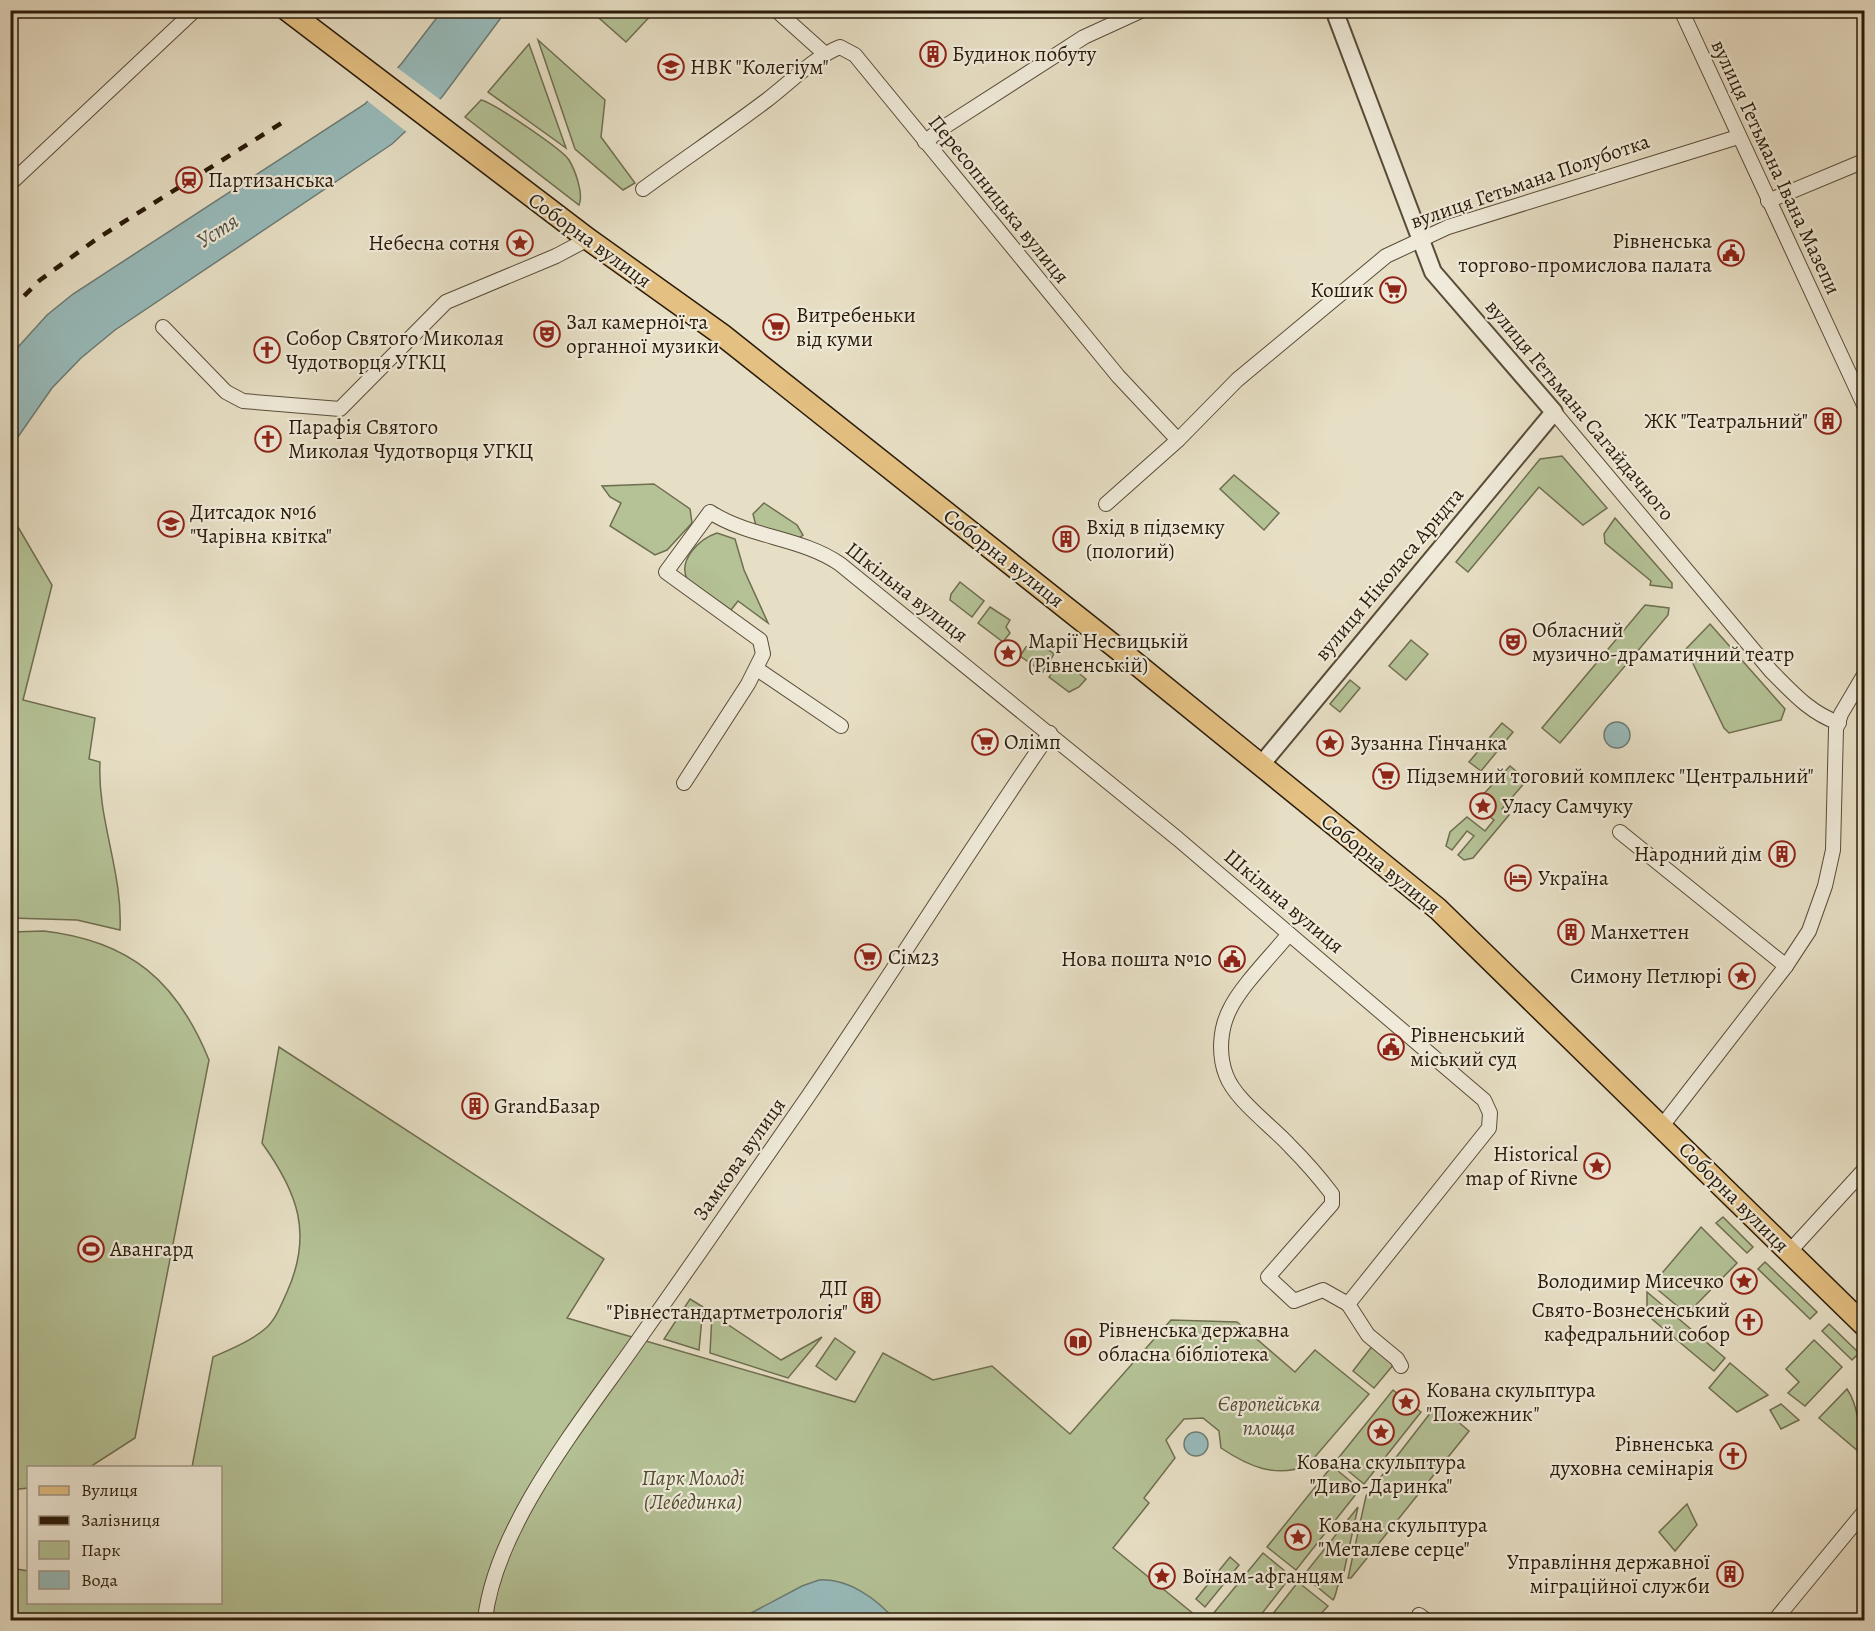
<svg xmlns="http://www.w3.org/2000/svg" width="1875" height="1631" font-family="Alegreya,serif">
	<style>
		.green { fill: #b4c296; stroke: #6f6e50; stroke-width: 1.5 }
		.water { fill: #98bbbb; stroke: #6c7b74; stroke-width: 1.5 }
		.pier { fill: #e7dfc5 }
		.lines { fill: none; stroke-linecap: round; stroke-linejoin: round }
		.minor-casing { stroke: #594c38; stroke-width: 16 }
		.tertiary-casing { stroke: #594c38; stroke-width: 20 }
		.primary-casing { stroke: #2a1b09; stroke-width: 24 }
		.minor { stroke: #efead9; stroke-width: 14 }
		.tertiary { stroke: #efead9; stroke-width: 16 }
		.primary { stroke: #e4c082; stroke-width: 21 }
		.rail { stroke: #2a1b09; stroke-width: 4.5; stroke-dasharray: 10 10; stroke-linecap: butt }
		.labels { text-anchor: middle; stroke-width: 4.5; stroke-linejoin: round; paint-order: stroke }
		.poi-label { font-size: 21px; fill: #2a1b09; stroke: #efead9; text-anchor: start }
		.street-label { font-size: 21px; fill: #2a1b09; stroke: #efead9 }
		.park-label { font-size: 21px; font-style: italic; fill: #534d33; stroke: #efead9 }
		.water-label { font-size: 22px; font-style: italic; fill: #505347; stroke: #efead9 }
	</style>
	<rect width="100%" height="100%" fill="#e7dfc5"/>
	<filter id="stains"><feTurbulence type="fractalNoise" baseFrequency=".00333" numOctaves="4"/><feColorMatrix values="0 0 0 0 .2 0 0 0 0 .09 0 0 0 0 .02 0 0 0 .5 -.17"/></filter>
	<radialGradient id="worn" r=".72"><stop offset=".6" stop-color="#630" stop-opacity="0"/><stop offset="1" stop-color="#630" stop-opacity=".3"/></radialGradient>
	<g class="green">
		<path d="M591,11H655L626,42Z"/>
		<path d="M538,40L605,100L601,137L635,183L623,190L575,149Z"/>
		<path d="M529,44L566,148L488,92Z"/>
		<path d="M481,100C494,103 563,150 569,160C575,170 584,194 579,205L465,117Z"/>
		<path d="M1562,456L1607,508L1583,525L1539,487L1468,572L1456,562L1540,459Z"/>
		<path d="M1234,475L1279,513L1264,530L1220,489Z"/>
		<path d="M654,484L690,509L692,523L667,550L655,555L610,526L621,503L610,497L602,486Z"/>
		<path d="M764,503L797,525L803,535L798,539L756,526L753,514Z"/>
		<path d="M11,515L52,585L23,700L95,718L89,759L100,762C97,819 123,872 120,930L77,920L11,918Z"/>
		<path d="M1615,518L1672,583V588L1650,585L1651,581L1605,543L1604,534Z"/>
		<path d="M717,533L735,539L744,570L768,623L738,601L731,610L687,579C678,560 699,539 717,533Z"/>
		<path d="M960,582L984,601L972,617L950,600L951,594Z"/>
		<path d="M1645,605L1669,608L1668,615L1560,743L1542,728Z"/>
		<path d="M990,607L1010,620L1006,627L1010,633L1003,642L978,623Z"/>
		<path d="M1710,624L1785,709L1781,720L1729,733L1724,728L1686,649Z"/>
		<path d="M1411,640L1428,654L1406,680L1389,666Z"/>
		<path d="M1037,641L1054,654L1043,672L1020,656L1026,647L1034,645Z"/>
		<path d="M1065,662L1086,679L1079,687L1069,692L1049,677L1060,663Z"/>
		<path d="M1350,680L1360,688L1340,712L1330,704Z"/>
		<path d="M1502,723L1513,732L1481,771L1469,762Z"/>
		<path d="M1510,766L1527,780L1502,809L1509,815L1473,858L1464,860L1458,855L1474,836L1467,831L1452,850L1446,846L1450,832L1467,817L1485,831L1494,820L1485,813L1490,807L1481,801L1477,806L1474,804Z"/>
		<path d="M44,931C130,941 177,981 209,1060L135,1438L90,1467L28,1468V1488L11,1490V932Z"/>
		<path d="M279,1047L604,1259L567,1318L855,1402L883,1353L933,1380L992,1366L1070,1434L1171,1320L1237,1322L1295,1372L1315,1350L1369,1394L1308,1465C1276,1479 1248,1466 1221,1448L1219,1431L1203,1418L1184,1419L1166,1440L1175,1458L1144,1498L1149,1503L1113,1548L1201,1620H11L10,1568L28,1571V1602H220V1468L192,1467L213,1357C231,1349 251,1341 266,1328C276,1319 281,1305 287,1292C313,1234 298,1193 262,1143Z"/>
		<path d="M1723,1217L1753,1247L1747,1253L1716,1223Z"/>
		<path d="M1701,1227L1737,1263L1687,1314L1652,1285Z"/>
		<path d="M1765,1262L1817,1312L1810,1319L1758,1269Z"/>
		<path d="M1647,1292L1725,1358L1714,1371L1647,1315Z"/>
		<path d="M690,1299L703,1307L699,1350L664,1339Z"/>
		<path d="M712,1314L781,1360L822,1337L788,1378L710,1353Z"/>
		<path d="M1829,1324L1859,1353L1852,1360L1822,1331Z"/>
		<path d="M835,1338L855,1352L836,1380L816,1366Z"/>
		<path d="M1814,1340L1842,1367L1805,1406L1788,1393L1799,1382L1786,1369Z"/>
		<path d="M1373,1345L1394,1364L1374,1388L1353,1371Z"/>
		<path d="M1730,1363L1768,1395L1737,1412L1709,1388Z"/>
		<path d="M1847,1389C1858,1405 1861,1432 1858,1451L1819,1418Z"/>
		<path d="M1393,1390L1421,1412L1364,1484L1336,1461Z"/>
		<path d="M1781,1404L1799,1420L1781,1429L1770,1410Z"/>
		<path d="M1435,1407L1444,1410L1469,1431L1351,1578H1348L1366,1496Z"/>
		<path d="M1332,1466L1360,1489L1296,1570L1267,1547Z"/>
		<path d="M1687,1504L1697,1525L1675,1551L1659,1532Z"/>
		<path d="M1358,1507L1343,1576L1312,1583L1303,1576Z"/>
		<path d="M1263,1553L1291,1576L1257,1620H1208Z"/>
		<path d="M1230,1557L1239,1565L1205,1607L1196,1599Z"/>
		<path d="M1334,1580H1342C1335,1585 1338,1593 1333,1600L1315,1585Z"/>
		<path d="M1298,1582L1328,1606L1315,1620H1268Z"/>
	</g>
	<g class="water">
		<path d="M442,11H506L442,97L392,144L115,330L81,358L52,388L11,447L10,356L47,315L73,294L365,104L402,63Z"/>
		<circle cx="1617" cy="735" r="13"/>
		<circle cx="1196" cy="1444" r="12"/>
		<path d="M819,1580C848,1578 877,1599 895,1620H738L802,1586Z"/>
	</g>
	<path class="pier" d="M395,66L442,101L408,133L365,99Z"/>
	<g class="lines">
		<g class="minor-casing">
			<g id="minor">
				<path d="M776,10L824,53"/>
				<path d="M1681,10L1864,405"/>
				<path d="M925,142L941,129L1084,37L1143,10"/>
				<path d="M12,182L194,11"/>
				<path d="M643,189C684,159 726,131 767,100C788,84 816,56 840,47L855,55L1118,376L1178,440"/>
				<path d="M1768,201L1864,161"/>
				<path d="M163,327L226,392L243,401L340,409L446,302L556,256L588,239"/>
				<path d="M1554,412L1771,671C1792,692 1810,713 1839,723"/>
				<path d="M1106,504L1178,440L1237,380L1386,256L1448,227L1738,137"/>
				<path d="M757,669L841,726"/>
				<path d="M684,783L748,684L763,654L760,640L666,572L710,512C750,538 801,537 840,564L1178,839L1484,1100L1490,1113L1489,1128L1348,1304L1368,1335L1397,1359L1401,1366"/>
				<path d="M1620,832L1786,966"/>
				<path d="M1289,934C1272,955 1241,986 1230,1009C1220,1028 1218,1054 1226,1075C1235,1100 1272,1126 1290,1146C1305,1161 1319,1177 1332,1194V1204L1268,1277L1294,1301L1323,1290L1348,1304"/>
				<path d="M1662,1126L1786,966L1809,931L1825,886L1833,850L1836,729L1841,714L1864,675"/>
				<path d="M1789,1252L1864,1170"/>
				<path d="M1419,1615L1426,1620"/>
				<path d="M485,1620C495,1525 585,1417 639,1339C696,1258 753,1176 809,1095C891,975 968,852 1050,733"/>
				<path d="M1775,1620L1864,1512"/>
			</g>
		</g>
		<g class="tertiary-casing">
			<path id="tertiary" d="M1260,766L1554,412L1433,272L1334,10"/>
		</g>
		<g class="primary-casing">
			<path id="primary" d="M287,10L588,239L721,334L1123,653L1438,909L1864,1325"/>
		</g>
		<use href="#minor" class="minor"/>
		<use href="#tertiary" class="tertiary"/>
		<use href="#primary" class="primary"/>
		<path class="rail" d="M10,310L40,280L98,238L288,119"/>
	</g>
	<defs>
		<g id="building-ring" transform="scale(1.35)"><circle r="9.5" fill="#efead9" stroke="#8f2418" stroke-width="1.5"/><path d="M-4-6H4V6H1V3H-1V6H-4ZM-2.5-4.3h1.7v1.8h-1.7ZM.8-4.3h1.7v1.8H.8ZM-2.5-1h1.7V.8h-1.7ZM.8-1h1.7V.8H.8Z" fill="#8f2418"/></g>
		<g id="school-ring" transform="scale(1.35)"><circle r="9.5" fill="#efead9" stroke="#8f2418" stroke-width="1.5"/><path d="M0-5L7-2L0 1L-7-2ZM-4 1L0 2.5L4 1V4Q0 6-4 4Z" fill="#8f2418"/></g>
		<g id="station-ring" transform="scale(1.35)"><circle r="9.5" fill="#efead9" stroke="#8f2418" stroke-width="1.5"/><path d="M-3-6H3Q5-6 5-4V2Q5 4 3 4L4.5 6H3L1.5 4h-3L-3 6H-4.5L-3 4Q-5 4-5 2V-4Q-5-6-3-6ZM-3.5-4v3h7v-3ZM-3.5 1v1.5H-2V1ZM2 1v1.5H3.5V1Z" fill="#8f2418"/></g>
		<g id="sight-ring" transform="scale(1.35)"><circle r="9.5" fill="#efead9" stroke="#8f2418" stroke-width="1.5"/><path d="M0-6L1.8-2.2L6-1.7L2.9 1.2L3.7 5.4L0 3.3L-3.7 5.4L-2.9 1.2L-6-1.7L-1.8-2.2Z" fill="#8f2418"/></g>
		<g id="civic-ring" transform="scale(1.35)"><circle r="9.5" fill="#efead9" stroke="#8f2418" stroke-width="1.5"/><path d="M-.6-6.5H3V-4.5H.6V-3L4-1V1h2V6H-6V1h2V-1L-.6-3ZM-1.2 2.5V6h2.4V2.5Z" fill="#8f2418"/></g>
		<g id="supermarket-ring" transform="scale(1.35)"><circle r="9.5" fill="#efead9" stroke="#8f2418" stroke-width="1.5"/><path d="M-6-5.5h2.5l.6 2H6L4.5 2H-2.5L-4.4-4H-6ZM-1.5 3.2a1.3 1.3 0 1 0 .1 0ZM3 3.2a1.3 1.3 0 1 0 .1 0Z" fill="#8f2418"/></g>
		<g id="theatre-ring" transform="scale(1.35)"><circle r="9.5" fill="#efead9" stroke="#8f2418" stroke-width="1.5"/><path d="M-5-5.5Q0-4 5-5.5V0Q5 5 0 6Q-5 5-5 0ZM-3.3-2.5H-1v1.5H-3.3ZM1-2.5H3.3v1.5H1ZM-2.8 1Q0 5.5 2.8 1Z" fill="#8f2418"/></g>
		<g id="church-ring" transform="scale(1.35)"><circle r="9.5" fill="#efead9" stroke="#8f2418" stroke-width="1.5"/><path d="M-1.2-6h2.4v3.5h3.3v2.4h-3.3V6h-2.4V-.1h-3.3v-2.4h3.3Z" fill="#8f2418"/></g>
		<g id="hotel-ring" transform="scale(1.35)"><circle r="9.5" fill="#efead9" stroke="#8f2418" stroke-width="1.5"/><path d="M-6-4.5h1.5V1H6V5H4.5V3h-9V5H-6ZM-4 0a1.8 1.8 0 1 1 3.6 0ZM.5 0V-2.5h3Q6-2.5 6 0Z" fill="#8f2418"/></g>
		<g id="stadium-ring" transform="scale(1.35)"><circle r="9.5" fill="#efead9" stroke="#8f2418" stroke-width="1.5"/><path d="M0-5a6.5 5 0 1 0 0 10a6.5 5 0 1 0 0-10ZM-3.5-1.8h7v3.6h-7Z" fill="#8f2418"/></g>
		<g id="library-ring" transform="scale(1.35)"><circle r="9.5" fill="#efead9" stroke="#8f2418" stroke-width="1.5"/><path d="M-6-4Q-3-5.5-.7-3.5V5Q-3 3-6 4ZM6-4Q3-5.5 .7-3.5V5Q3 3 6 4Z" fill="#8f2418"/></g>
	</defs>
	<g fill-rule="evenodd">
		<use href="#building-ring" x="933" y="54"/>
		<use href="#school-ring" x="671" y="67"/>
		<use href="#station-ring" x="189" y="180"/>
		<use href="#sight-ring" x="520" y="243"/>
		<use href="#civic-ring" x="1731" y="253"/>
		<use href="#supermarket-ring" x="1393" y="290"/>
		<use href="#supermarket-ring" x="776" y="327"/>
		<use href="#theatre-ring" x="547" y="334"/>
		<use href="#church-ring" x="267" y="350"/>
		<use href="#building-ring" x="1828" y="421"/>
		<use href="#church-ring" x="268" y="439"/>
		<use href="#school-ring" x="171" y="524"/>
		<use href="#building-ring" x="1066" y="539"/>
		<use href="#theatre-ring" x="1513" y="642"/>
		<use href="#sight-ring" x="1008" y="653"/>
		<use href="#supermarket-ring" x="985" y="742"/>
		<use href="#sight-ring" x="1330" y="743"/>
		<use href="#supermarket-ring" x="1386" y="776"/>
		<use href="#sight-ring" x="1483" y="806"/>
		<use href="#building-ring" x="1782" y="854"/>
		<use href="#hotel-ring" x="1518" y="878"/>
		<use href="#building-ring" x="1571" y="932"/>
		<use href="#supermarket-ring" x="868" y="957"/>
		<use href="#civic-ring" x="1232" y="959"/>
		<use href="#sight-ring" x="1742" y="976"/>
		<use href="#civic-ring" x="1391" y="1047"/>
		<use href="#building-ring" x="475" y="1106"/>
		<use href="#sight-ring" x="1597" y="1166"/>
		<use href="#stadium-ring" x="91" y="1249"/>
		<use href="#sight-ring" x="1744" y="1281"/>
		<use href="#building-ring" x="867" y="1300"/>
		<use href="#church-ring" x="1749" y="1322"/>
		<use href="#library-ring" x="1078" y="1342"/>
		<use href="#sight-ring" x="1406" y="1402"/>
		<use href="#sight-ring" x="1381" y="1432"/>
		<use href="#church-ring" x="1733" y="1456"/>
		<use href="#sight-ring" x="1298" y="1537"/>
		<use href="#building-ring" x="1730" y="1574"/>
		<use href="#sight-ring" x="1162" y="1576"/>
	</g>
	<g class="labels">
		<g class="poi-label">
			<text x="952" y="61">Будинок побуту</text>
			<text x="690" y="74">НВК "Колегіум"</text>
			<text x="208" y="187">Партизанська</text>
			<text x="1712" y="248" text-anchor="end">Рівненська<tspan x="1712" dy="24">торгово-промислова палата</tspan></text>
			<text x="500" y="250" text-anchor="end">Небесна сотня</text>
			<text x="1374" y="297" text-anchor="end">Кошик</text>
			<text x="796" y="322">Витребеньки<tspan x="796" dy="24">від куми</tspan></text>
			<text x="566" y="329">Зал камерної та<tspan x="566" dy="24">органної музики</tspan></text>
			<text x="286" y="345">Собор Святого Миколая<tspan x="286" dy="24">Чудотворця УГКЦ</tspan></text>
			<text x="1808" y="428" text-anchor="end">ЖК "Театральний"</text>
			<text x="288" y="434">Парафія Святого<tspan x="288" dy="24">Миколая Чудотворця УГКЦ</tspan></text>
			<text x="190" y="519">Дитсадок №16<tspan x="190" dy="24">"Чарівна квітка"</tspan></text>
			<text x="1086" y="534">Вхід в підземку<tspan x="1086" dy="24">(пологий)</tspan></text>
			<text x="1532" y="637">Обласний<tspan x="1532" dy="24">музично-драматичний театр</tspan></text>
			<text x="1028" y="648">Марії Несвицькій<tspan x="1028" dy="24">(Рівненській)</tspan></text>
			<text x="1004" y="749">Олімп</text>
			<text x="1350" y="750">Зузанна Гінчанка</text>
			<text x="1406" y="783">Підземний тоговий комплекс "Центральний"</text>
			<text x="1502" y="813">Уласу Самчуку</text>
			<text x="1762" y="861" text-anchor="end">Народний дім</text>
			<text x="1538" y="885">Україна</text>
			<text x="1590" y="939">Манхеттен</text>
			<text x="888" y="964">Сім23</text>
			<text x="1212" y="966" text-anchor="end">Нова пошта №10</text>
			<text x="1722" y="983" text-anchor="end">Симону Петлюрі</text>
			<text x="1410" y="1042">Рівненський<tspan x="1410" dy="24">міський суд</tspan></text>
			<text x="494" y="1113">GrandБазар</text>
			<text x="1578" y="1161" text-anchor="end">Historical<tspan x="1578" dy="24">map of Rivne</tspan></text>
			<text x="110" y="1256">Авангард</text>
			<text x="1724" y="1288" text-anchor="end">Володимир Мисечко</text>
			<text x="848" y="1295" text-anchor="end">ДП<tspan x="848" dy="24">"Рівнестандартметрологія"</tspan></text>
			<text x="1730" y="1317" text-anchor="end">Свято-Вознесенський<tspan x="1730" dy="24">кафедральний собор</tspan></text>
			<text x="1098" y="1337">Рівненська державна<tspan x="1098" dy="24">обласна бібліотека</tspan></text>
			<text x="1426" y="1397">Кована скульптура<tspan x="1426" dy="24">"Пожежник"</tspan></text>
			<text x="1714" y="1451" text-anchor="end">Рівненська<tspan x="1714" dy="24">духовна семінарія</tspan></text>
			<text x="1381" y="1469" text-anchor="middle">Кована скульптура<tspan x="1381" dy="24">"Диво-Даринка"</tspan></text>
			<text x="1318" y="1532">Кована скульптура<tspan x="1318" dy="24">"Металеве серце"</tspan></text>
			<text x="1710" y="1569" text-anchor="end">Управління державної<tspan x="1710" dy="24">міграційної служби</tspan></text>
			<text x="1182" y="1583">Воїнам-афганцям</text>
		</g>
		<g class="street-label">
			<text transform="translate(1776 167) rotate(65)" y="7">вулиця Гетьмана Івана Мазепи</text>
			<text transform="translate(1530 181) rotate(-19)" y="7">вулиця Гетьмана Полуботка</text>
			<text transform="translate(999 199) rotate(51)" y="7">Пересопницька вулиця</text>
			<text transform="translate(590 240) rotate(36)" y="7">Соборна вулиця</text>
			<text transform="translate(1580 410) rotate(50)" y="7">вулиця Гетьмана Сагайдачного</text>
			<text transform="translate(1004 558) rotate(38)" y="7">Соборна вулиця</text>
			<text transform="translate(1389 574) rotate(-50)" y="7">вулиця Ніколаса Арндта</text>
			<text transform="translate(907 592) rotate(38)" y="7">Шкільна вулиця</text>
			<text transform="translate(1381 864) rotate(39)" y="7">Соборна вулиця</text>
			<text transform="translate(1284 901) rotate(40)" y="7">Шкільна вулиця</text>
			<text transform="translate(739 1159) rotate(-55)" y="7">Замкова вулиця</text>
			<text transform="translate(1734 1197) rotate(45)" y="7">Соборна вулиця</text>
		</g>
		<g class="park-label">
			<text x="1269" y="1411">Європейська<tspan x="1269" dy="24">площа</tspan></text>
			<text x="693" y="1485">Парк Молоді<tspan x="693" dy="24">(Лебединка)</tspan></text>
		</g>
		<g class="water-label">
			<text transform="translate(217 230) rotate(-33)" y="8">Устя</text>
		</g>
	</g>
	<rect width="1875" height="1631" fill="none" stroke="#e7dfc5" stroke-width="36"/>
	<rect x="12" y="12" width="1851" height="1607" fill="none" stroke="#2a1b09" stroke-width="3"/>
	<rect x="18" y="18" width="1839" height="1595" fill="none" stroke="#2a1b09" stroke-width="1.5"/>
	<rect x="27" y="1466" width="195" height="138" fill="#efead9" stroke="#a09786" stroke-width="1.5"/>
	<rect x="39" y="1486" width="30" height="9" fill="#e4c082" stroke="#a09786" stroke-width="1.5"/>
	<text x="81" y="1496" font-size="18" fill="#2a1b09">Вулиця</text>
	<rect x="39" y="1516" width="30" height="9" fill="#2a1b09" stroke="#a09786" stroke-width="1.5"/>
	<text x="81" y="1526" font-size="18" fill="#2a1b09">Залізниця</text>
	<rect x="39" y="1541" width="30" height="18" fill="#b4c296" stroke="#a09786" stroke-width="1.5"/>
	<text x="81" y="1556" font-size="18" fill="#2a1b09">Парк</text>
	<rect x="39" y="1571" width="30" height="18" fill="#98bbbb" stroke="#a09786" stroke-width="1.5"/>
	<text x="81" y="1586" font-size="18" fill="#2a1b09">Вода</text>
	<rect width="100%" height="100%" filter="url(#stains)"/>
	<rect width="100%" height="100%" fill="url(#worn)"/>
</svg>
